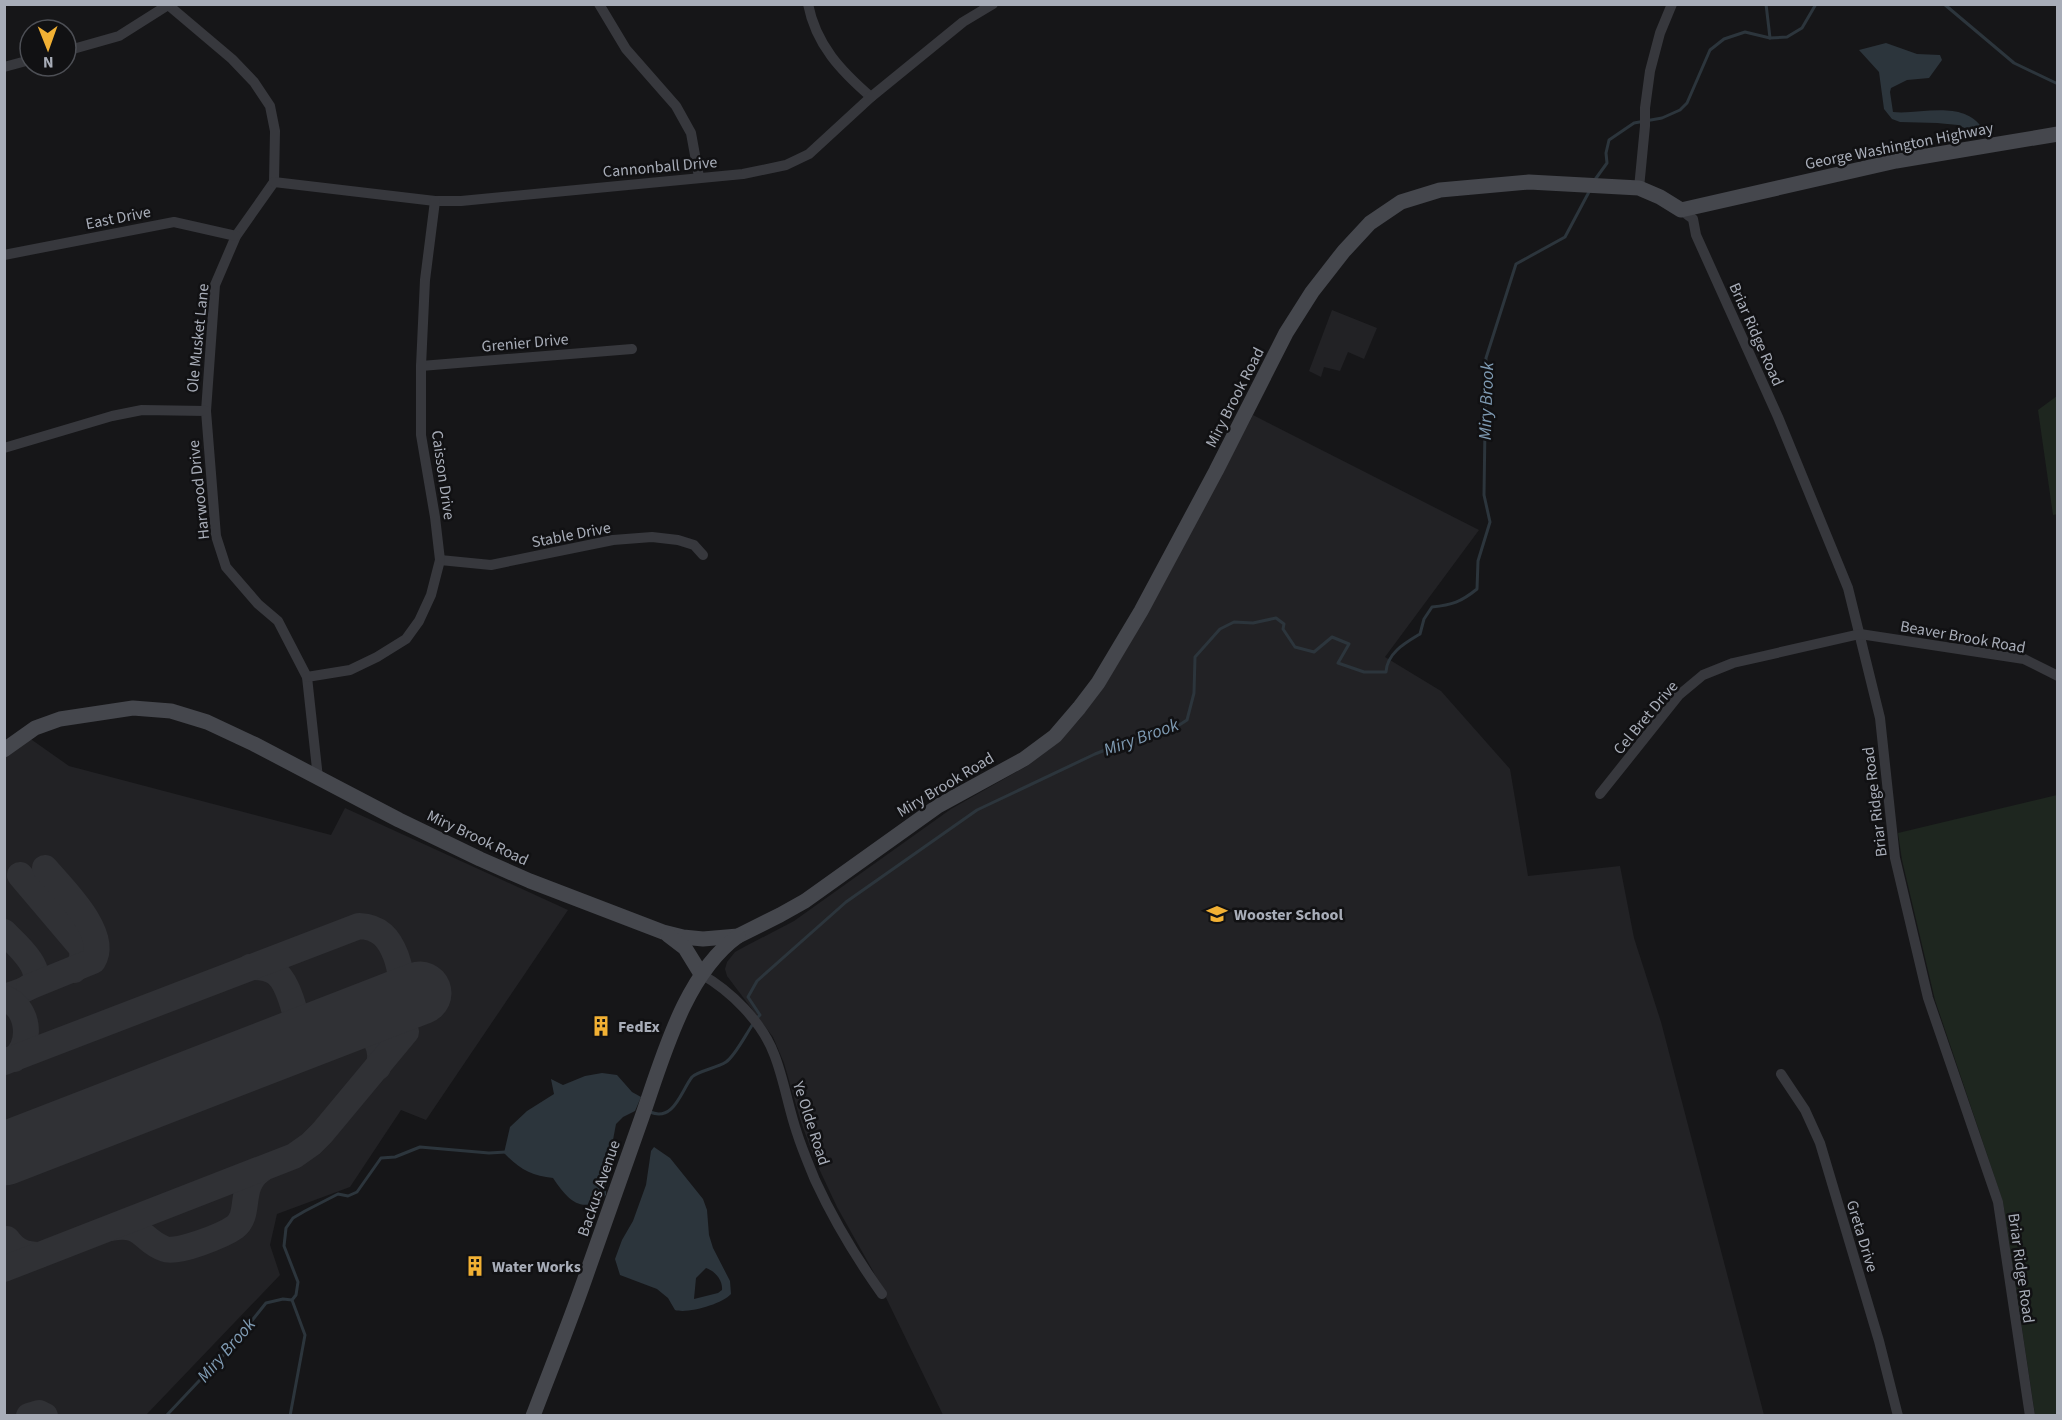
<svg xmlns="http://www.w3.org/2000/svg" width="2062" height="1420" font-family="'Source Sans 3',sans-serif">
	<style>
		.built { fill: #222225 }
		.green { fill: #1e261f }
		.water { fill: #2c353c; fill-rule: evenodd }
		.lines { fill: none; stroke-linecap: round; stroke-linejoin: round }
		.stream { stroke: #2c353c; stroke-width: 3 }
		.taxiway { stroke: #303135; stroke-width: 26 }
		.runway { stroke: #303135; stroke-width: 63 }
		.minor { stroke: #37383d; stroke-width: 10 }
		.secondary { stroke: #45474d; stroke-width: 15 }
		.labels { text-anchor: middle; stroke-width: 5; stroke-linejoin: round; paint-order: stroke }
		.street-label { font-size: 16px; fill: #a8adb8; stroke: #111113 }
		.poi-label { font-size: 16px; font-weight: bold; fill: #a8adb8; stroke: #111113; text-anchor: start }
		.water-label { font-size: 18px; font-style: italic; fill: #7f9bb3; stroke: #111113 }
	</style>
	<rect width="100%" height="100%" fill="#161618"/>
	<g class="built">
		<path d="M1332,310L1377,328L1364,359L1348,352L1340,371L1324,367L1321,377L1309,371Z"/>
		<path d="M1253,415L1479,530L1385,657L1441,691L1510,769L1528,876L1620,866L1634,938L1661,1022L1764,1415H943L873,1271L837,1207L815,1160L801,1122L784,1063L773,1037L727,976L725,969L727,962L735,952L744,947L794,921L951,809L1027,766L1051,748L1079,720L1101,691L1162,587Z"/>
		<path d="M25,735L69,766L331,835L345,808L568,910L426,1120L401,1110L350,1187L277,1214L270,1245L280,1275L146,1415H5V751Z"/>
	</g>
	<g class="green">
		<path d="M2057,396L2058,514L2053,515L2038,410Z"/>
		<path d="M2057,795V1415H2035L2003,1202L1935,1000L1902,860L1898,833Z"/>
	</g>
	<g class="water">
		<path d="M1886,43L1917,54L1940,55L1942,60L1929,78L1907,80L1891,88L1890,92L1893,112C1921,115 1963,99 1983,129L1982,134H1978L1958,125L1937,123L1900,122L1892,119L1884,109L1879,72L1859,50Z"/>
		<path d="M602,1073L617,1075L632,1092L641,1097L635,1111L623,1117L616,1124L606,1177V1195C582,1216 568,1200 553,1178C532,1176 519,1169 504,1153L510,1127L527,1111L554,1094L551,1079L563,1085L585,1076Z"/>
		<path d="M654,1147L670,1158L703,1199L707,1210L709,1235L713,1248L730,1281L731,1294C722,1304 688,1314 675,1310L668,1298L657,1289L620,1275L615,1259L622,1240L633,1221L646,1185L651,1151ZM706,1268C715,1271 723,1280 722,1290L718,1293L694,1299L696,1278Z"/>
	</g>
	<g class="lines">
		<g class="stream">
			<path d="M1766,4L1770,38"/>
			<path d="M1944,4L2014,63L2058,84"/>
			<path d="M1594,181L1607,163L1606,153L1609,140L1634,123L1662,118L1680,110L1687,103L1710,50L1724,39L1745,32L1770,38L1787,37L1802,28L1816,4"/>
			<path d="M757,1018L760,1015L748,997L757,981L846,902L977,810L1095,754L1136,738L1173,729L1187,720L1194,693L1195,657L1220,629L1234,622L1253,623L1276,618L1284,624L1283,629L1295,647L1314,652L1332,637L1349,644L1338,663L1364,672H1386C1387,653 1405,643 1420,634L1424,619L1432,607C1452,605 1461,602 1477,589L1478,561L1490,522L1484,495L1486,358L1516,264L1565,237L1590,190"/>
			<path d="M650,1112C674,1122 681,1091 692,1077C698,1071 717,1068 726,1062C735,1056 746,1034 753,1024"/>
			<path d="M166,1416L230,1348L266,1303L283,1299L292,1300L296,1295L298,1282L284,1246L286,1228L293,1218L305,1211L338,1194L348,1196L357,1192L381,1158L395,1157L420,1147L489,1153L506,1152"/>
			<path d="M290,1416L305,1335L292,1300"/>
		</g>
		<g class="taxiway">
			<path d="M20,875L81,947C84,957 82,963 74,970"/>
			<path d="M4,932C15,943 48,971 31,986C24,991 13,994 4,997"/>
			<path d="M250,967C276,966 283,976 291,999C294,1008 297,1017 294,1027C291,1036 283,1043 276,1049"/>
			<path d="M29,987L93,961C110,934 62,888 45,868"/>
			<path d="M4,998C29,1007 33,1042 14,1059"/>
			<path d="M334,1026C341,1025 348,1024 354,1025C374,1029 385,1049 378,1067"/>
			<path d="M4,1062L359,926C380,927 389,938 396,956C399,965 402,974 400,984C397,993 391,1000 384,1007"/>
			<path d="M4,1154H6"/>
			<path d="M111,1228C144,1222 141,1241 165,1249C177,1254 224,1235 235,1227C252,1214 237,1187 261,1170"/>
			<path d="M7,1239C16,1251 24,1255 39,1255"/>
			<path d="M4,1269L294,1156L311,1144L322,1133L406,1032"/>
			<path d="M29,1416L39,1413L45,1416"/>
		</g>
		<path class="runway" d="M4,1154L420,993"/>
		<g class="minor">
			<path d="M167,4L232,59L254,82L270,106L275,131L274,182L236,236L215,285L206,411"/>
			<path d="M599,4L626,49L676,106L691,133L699,177"/>
			<path d="M808,4C816,45 841,71 871,97"/>
			<path d="M66,51L119,36L168,5"/>
			<path d="M4,67L30,60"/>
			<path d="M274,182L435,201H461L743,174L786,165L809,154L871,97L963,22L993,4"/>
			<path d="M1639,188L1645,126V108L1650,71L1660,33L1672,4"/>
			<path d="M1681,210L1693,219L1696,235L1778,417L1848,588L1880,718L1895,858L1928,998L1998,1202L2030,1416"/>
			<path d="M4,255L174,222L236,236"/>
			<path d="M421,366L632,349"/>
			<path d="M4,448L112,416L142,410L206,411L216,536L226,567L258,604L278,621L307,677L318,778"/>
			<path d="M440,560L491,565L613,540L652,537L678,540L694,545L703,555"/>
			<path d="M307,677L350,670L377,657L406,639L419,621L431,595L440,560L435,517L421,435V366L425,280L435,201"/>
			<path d="M1600,794L1679,695L1703,675L1733,663L1860,634L2024,659L2058,676"/>
			<path d="M701,974C731,991 762,1022 774,1054C784,1079 788,1107 797,1133C802,1149 809,1165 815,1180C833,1219 857,1259 882,1294"/>
			<path d="M1781,1074L1805,1110L1820,1143L1879,1341L1898,1416"/>
		</g>
		<g class="secondary">
			<path d="M4,750L35,728L60,719L133,708L171,711L207,722L254,744L399,820L480,859L530,881L663,932L683,937L703,939L738,936L780,915L805,901L938,806L1024,759L1055,736L1079,708L1098,683L1141,611L1216,471L1286,333L1312,292L1344,251L1370,223L1401,202L1440,190L1529,182L1639,188L1660,197L1681,210L1896,161L2058,134"/>
			<path d="M668,935L685,948L701,974"/>
			<path d="M533,1416C552,1366 572,1317 589,1267C607,1217 624,1167 642,1117C663,1057 685,974 738,936"/>
		</g>
	</g>
	<defs>
		<g id="school-bare" transform="scale(1.62)"><path d="M0-5L7-2L0 1L-7-2ZM-4 1L0 2.5L4 1V4Q0 6-4 4Z" fill="#f2b134" stroke="#111113" stroke-width="2.5" paint-order="stroke"/></g>
		<g id="building-bare" transform="scale(1.62)"><path d="M-4-6H4V6H1V3H-1V6H-4ZM-2.5-4.3h1.7v1.8h-1.7ZM.8-4.3h1.7v1.8H.8ZM-2.5-1h1.7V.8h-1.7ZM.8-1h1.7V.8H.8Z" fill="#f2b134" stroke="#111113" stroke-width="2.5" paint-order="stroke"/></g>
	</defs>
	<g fill-rule="evenodd">
		<use href="#school-bare" x="1217" y="914"/>
		<use href="#building-bare" x="601" y="1026"/>
		<use href="#building-bare" x="475" y="1266"/>
	</g>
	<g class="labels">
		<g class="street-label">
			<text transform="translate(1899 145) rotate(-11)" y="6">George Washington Highway</text>
			<text transform="translate(660 166) rotate(-5)" y="6">Cannonball Drive</text>
			<text transform="translate(118 217) rotate(-11)" y="6">East Drive</text>
			<text transform="translate(1757 334) rotate(66)" y="6">Briar Ridge Road</text>
			<text transform="translate(197 338) rotate(-84)" y="6">Ole Musket Lane</text>
			<text transform="translate(525 342) rotate(-5)" y="6">Grenier Drive</text>
			<text transform="translate(1234 397) rotate(-63)" y="6">Miry Brook Road</text>
			<text transform="translate(444 475) rotate(82)" y="6">Caisson Drive</text>
			<text transform="translate(198 490) rotate(-96)" y="6">Harwood Drive</text>
			<text transform="translate(571 534) rotate(-11)" y="6">Stable Drive</text>
			<text transform="translate(1963 636) rotate(10)" y="6">Beaver Brook Road</text>
			<text transform="translate(1645 717) rotate(-50)" y="6">Cel Bret Drive</text>
			<text transform="translate(945 784) rotate(-31)" y="6">Miry Brook Road</text>
			<text transform="translate(1874 802) rotate(-97)" y="6">Briar Ridge Road</text>
			<text transform="translate(478 837) rotate(25)" y="6">Miry Brook Road</text>
			<text transform="translate(812 1123) rotate(72)" y="6">Ye Olde Road</text>
			<text transform="translate(598 1188) rotate(-71)" y="6">Backus Avenue</text>
			<text transform="translate(1863 1236) rotate(73)" y="6">Greta Drive</text>
			<text transform="translate(2022 1268) rotate(82)" y="6">Briar Ridge Road</text>
		</g>
		<g class="poi-label">
			<text x="1234" y="920">Wooster School</text>
			<text x="618" y="1032">FedEx</text>
			<text x="492" y="1272">Water Works</text>
		</g>
		<g class="water-label">
			<text transform="translate(1486 401) rotate(-88)" y="6">Miry Brook</text>
			<text transform="translate(1141 737) rotate(-20)" y="6">Miry Brook</text>
			<text transform="translate(226 1350) rotate(-49)" y="6">Miry Brook</text>
		</g>
	</g>
	<rect width="2062" height="1420" fill="none" stroke="#a8adb8" stroke-width="12"/>
	<g transform="translate(48 48) rotate(179)"><circle r="28" fill="#111113" stroke="#4d4f55" stroke-width="1.5"/>
	<path d="M0-4.5L10 22L0 15L-10 22Z" fill="#f2b134"/>
	<text y="-9" font-size="16" font-weight="bold" text-anchor="middle" fill="#a8adb8">N</text>
	</g>
</svg>
